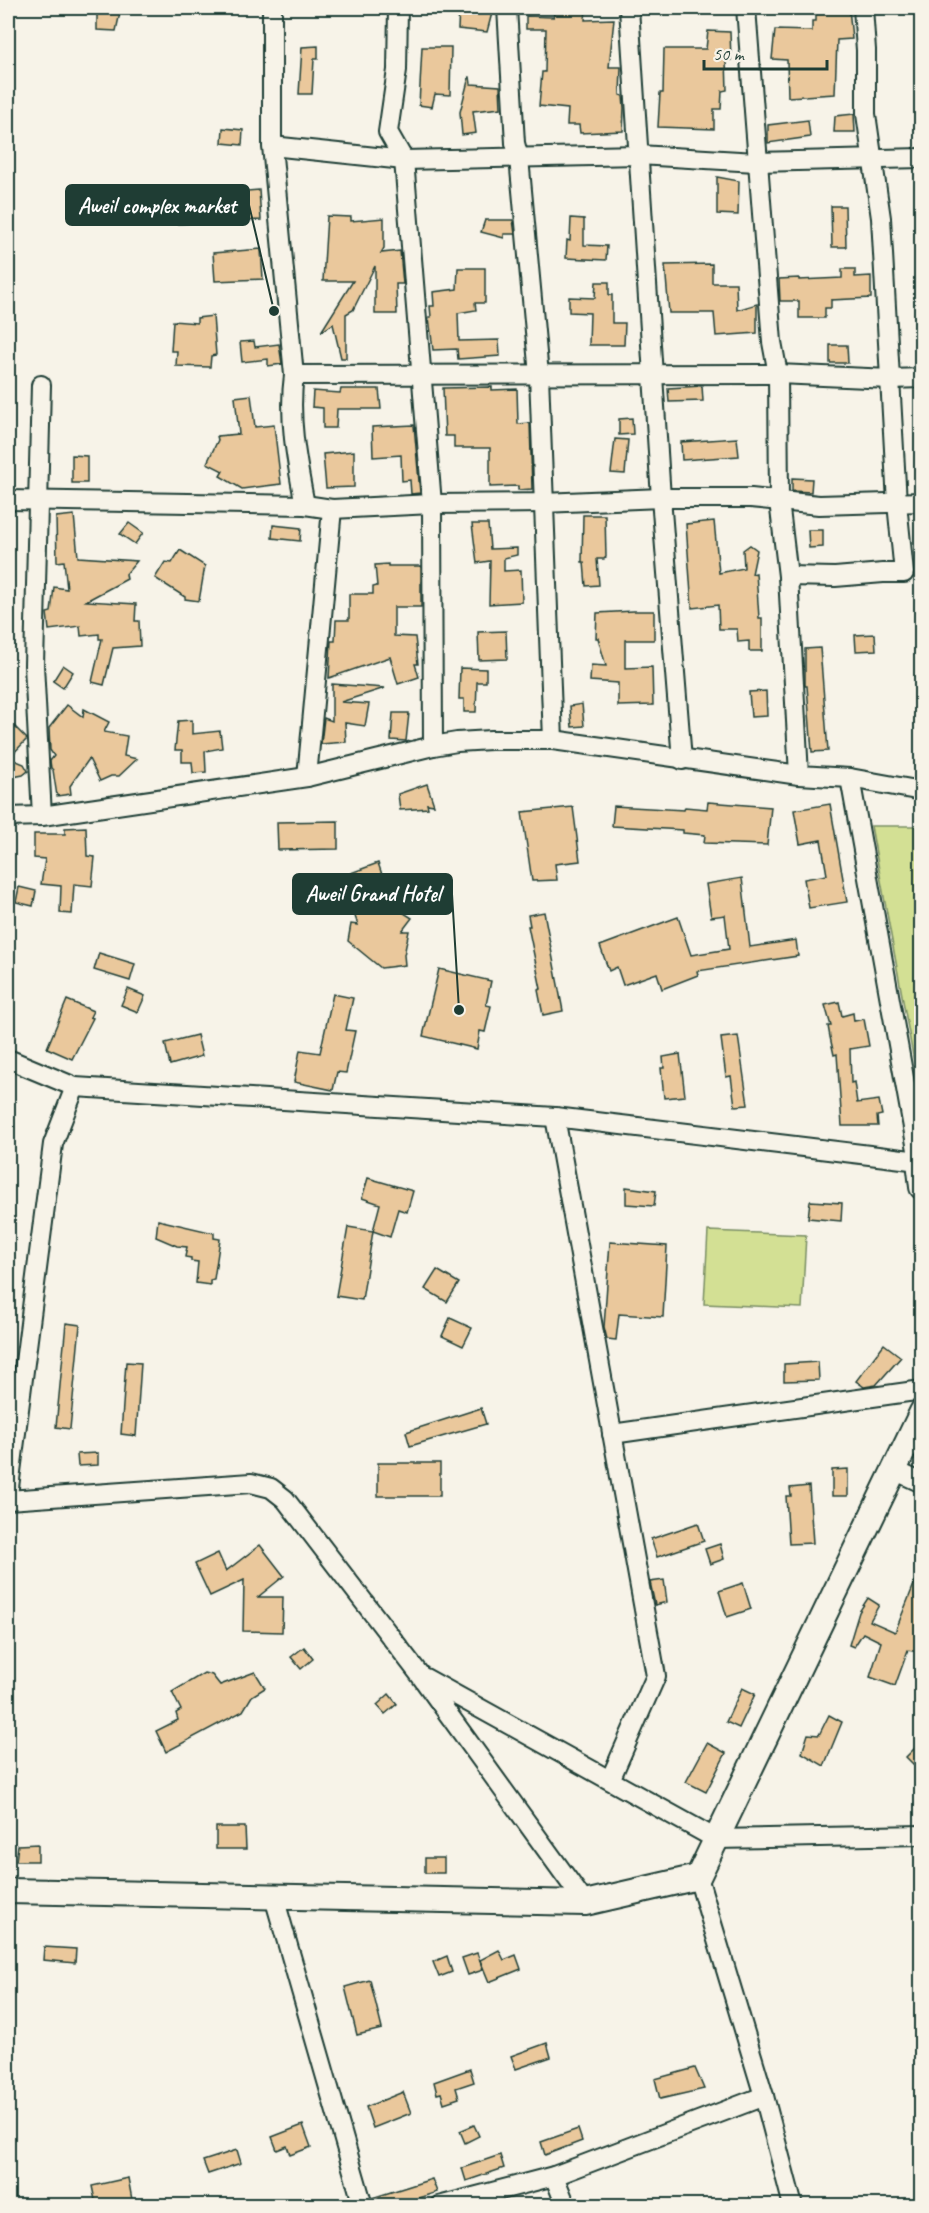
<svg xmlns="http://www.w3.org/2000/svg" width="929" height="2213" font-family="Caveat,sans-serif">
	<style>
		.green { fill: #d3e094; stroke: #798e64; stroke-width: 1.5 }
		.building { fill: #eac89c; stroke: #1f3d34; stroke-width: 1.5 }
		.lines { fill: none; stroke-linecap: round; stroke-linejoin: round }
		.street-casing { stroke: #1f3d34; stroke-width: 22 }
		.secondary-casing { stroke: #1f3d34; stroke-width: 28 }
		.street { stroke: #f7f3e8; stroke-width: 18 }
		.secondary { stroke: #f7f3e8; stroke-width: 24 }
		.leader { fill: none; stroke: #1f3d34; stroke-width: 2 }
		.callout-dot { fill: #1f3d34; stroke: #f7f3e8; stroke-width: 2 }
		.callout { fill: #1f3d34; stroke: #1f3d34; stroke-width: 2 }
		.callout-label { font-size: 22px; text-anchor: middle; font-weight: bold; fill: #fff }
	</style>
	<rect width="100%" height="100%" fill="#f7f3e8"/>
	<filter id="ink" filterUnits="userSpaceOnUse"><feTurbulence type="fractalNoise" baseFrequency=".0167" numOctaves="2"/><feDisplacementMap in="SourceGraphic" scale="12" xChannelSelector="R" yChannelSelector="G"/><feConvolveMatrix kernelMatrix="1 2 1 2 8 2 1 2 1" color-interpolation-filters="sRGB"/></filter>
	<g filter="url(#ink)">
		<g class="green">
			<path d="M871,826H921V1099Z"/>
			<path d="M708,1231L806,1235L802,1308L704,1304Z"/>
		</g>
		<g class="building">
			<path d="M97,8H121L116,31L97,30Z"/>
			<path d="M459,8H490L489,13H492L487,32L458,29Z"/>
			<path d="M553,8L586,9L585,20L614,19L609,67H621L620,95L623,96L624,108L623,131L580,133L579,125H567L568,109L539,106L542,72H545L546,29H526V16L554,17Z"/>
			<path d="M816,8H849L852,39L837,40L835,94L788,97L787,60L772,59L775,30L812,31V21H816Z"/>
			<path d="M708,31L730,32L731,60H726L727,90L722,91L721,109H714V129L658,127L660,93H663L664,49H706Z"/>
			<path d="M318,46V59H314L312,94H299L302,47Z"/>
			<path d="M422,47H451L450,95L435,94L432,107L419,105Z"/>
			<path d="M469,77H470L471,84L500,86L501,108L473,111L476,133L462,135L460,112Z"/>
			<path d="M854,114L855,132H834L835,116Z"/>
			<path d="M808,120L810,137L768,143V125Z"/>
			<path d="M223,128L243,130L242,145L222,143Z"/>
			<path d="M717,177L739,181L738,215L717,214Z"/>
			<path d="M259,190L261,220L175,224L174,205L210,203V194Z"/>
			<path d="M831,206H845L846,247H832Z"/>
			<path d="M327,216L351,217V221L384,218V248L381,253L400,251L403,284H396L397,314H375V266L353,310L346,314V358H341L333,324L321,332L353,281H323Z"/>
			<path d="M571,218L584,219V245L607,246L606,260L566,258L567,240L570,241Z"/>
			<path d="M485,220H513L515,234H504V238L481,232Z"/>
			<path d="M261,249L263,279L215,281L213,253Z"/>
			<path d="M712,264V283H736L737,310L757,304V333L716,336L714,313H669L665,265Z"/>
			<path d="M458,268H485V303H475L476,310L458,313L459,341L499,340L500,356L458,359L457,349L433,350L429,317H431L430,306H434L433,292L457,289Z"/>
			<path d="M842,269H855V277L871,276V298L831,300V308H825V318H799V301H780L779,279L799,278V280L842,278Z"/>
			<path d="M596,282H609V295H612V323H625L624,345H589L590,313L569,312V297L595,298Z"/>
			<path d="M213,316L216,355L211,356L210,367L176,366L177,351H171L173,321L197,323V318Z"/>
			<path d="M254,341L255,347L279,344L282,364L268,366V359L242,362L240,342Z"/>
			<path d="M830,345H847L848,363H830Z"/>
			<path d="M702,386L703,401L669,402L668,388Z"/>
			<path d="M492,387V390L517,389L518,424L530,423L532,489L518,490V486L490,487V448H454V436H445L443,388Z"/>
			<path d="M341,389H379L381,409H337L336,428H323V408L312,407L313,391L340,393Z"/>
			<path d="M251,395L255,427L274,425L281,484L242,489L220,476L223,471L207,463L218,440L217,436L239,434L235,397Z"/>
			<path d="M632,418L633,434L619,435V419Z"/>
			<path d="M414,425L420,493L411,494L410,480L402,481L401,455L373,457L372,427Z"/>
			<path d="M737,438L739,456L682,460L681,442Z"/>
			<path d="M615,439L628,440L625,474L611,473Z"/>
			<path d="M354,451V487L326,488L323,454Z"/>
			<path d="M72,455L87,456V483H72Z"/>
			<path d="M792,478L812,479L811,492L792,491Z"/>
			<path d="M74,515L78,557L137,561L126,574L127,579L86,601L136,604L135,621H139L140,646L113,648L104,685L92,682L102,639H99V634L81,636L80,626L49,630L47,613L51,612L54,587L67,589L64,561L57,562L56,517Z"/>
			<path d="M583,515H605L606,557L604,559H597L599,585L586,586L584,562H582Z"/>
			<path d="M714,521L719,573L744,568L743,550L750,545L757,550L752,574L756,573L759,618H762V651H749V641L738,642L737,629H719L718,605L692,608L686,524Z"/>
			<path d="M129,523L143,533L135,544L120,534Z"/>
			<path d="M472,524H488L490,549L517,548V555L504,558V571L521,570L522,602L489,604L490,561L477,563Z"/>
			<path d="M273,525L301,528L300,541L272,538Z"/>
			<path d="M808,530H823V547L809,548Z"/>
			<path d="M180,550L205,566L199,601L185,599V597L155,578L165,562L172,563Z"/>
			<path d="M388,564V566H421V607H394V636L415,637L418,664H415L419,677L398,684L390,657L329,678L331,641H335L336,620H349V594H373V587L377,586L375,565Z"/>
			<path d="M634,611H654V640H625V668L652,667L653,705L618,706V683L590,681L591,665L606,666L598,638H596L597,613Z"/>
			<path d="M506,631L507,659L479,660L478,632Z"/>
			<path d="M875,634L876,650L856,651L855,635Z"/>
			<path d="M820,648L828,751L812,752L807,686H805V649Z"/>
			<path d="M63,665L73,672L63,688L53,681Z"/>
			<path d="M460,668L486,669V682H477L476,712H464V699H459Z"/>
			<path d="M332,684L385,688L341,702L369,704L365,726L345,723L346,742L321,744L324,718L332,721Z"/>
			<path d="M766,691L767,716L751,717L749,692Z"/>
			<path d="M582,704L584,726L572,727L570,706Z"/>
			<path d="M67,705L83,717L84,709L109,722L104,732L127,736L124,756L137,759L119,776H111L100,781L89,759L70,786L71,794L57,796L53,770L51,768L50,761L54,756L50,750L49,728Z"/>
			<path d="M393,713H409L406,741L391,740Z"/>
			<path d="M8,720L27,739L9,758L24,764L28,771L23,775L8,778Z"/>
			<path d="M192,720V734L220,731L222,748L205,751L206,772L193,773L192,762H182V750H175L178,721Z"/>
			<path d="M427,784L434,805L427,804L428,808L400,810L398,794Z"/>
			<path d="M708,802L771,807L767,845L704,843L705,835L683,833V830L612,826L614,806L684,810L685,807L707,809Z"/>
			<path d="M830,804L847,902L809,908L804,879L827,875L821,840L800,844L794,810Z"/>
			<path d="M573,807L580,861L555,864L557,880L532,881L522,812Z"/>
			<path d="M338,821V849L278,850L277,822Z"/>
			<path d="M86,827L87,856L95,857L92,886L74,884L72,914L60,913L61,886L41,884L45,859L34,858V834H65V828Z"/>
			<path d="M378,863L393,906L412,918L402,931H409L404,955L405,965L381,968L348,941L351,924L358,925L345,887L354,884L351,873Z"/>
			<path d="M742,878L750,947L796,940L798,956L697,971L698,975L662,989L657,973L623,985L617,967L609,971L600,946L678,917L691,955L729,949L725,915L711,917L706,884Z"/>
			<path d="M19,887L36,891L33,906L16,902Z"/>
			<path d="M544,912L563,1011L543,1015L538,990L541,989L528,926H530L528,915Z"/>
			<path d="M99,953L135,964L130,981L94,970Z"/>
			<path d="M439,969L491,981L486,1005L491,1006L485,1032L480,1031L477,1049L423,1036Z"/>
			<path d="M128,989L145,996L138,1012L121,1005Z"/>
			<path d="M333,994L353,998L346,1030L355,1031L346,1073L337,1072L333,1090L294,1082L300,1050L320,1053Z"/>
			<path d="M67,1000L93,1011L90,1017L93,1018L72,1059L47,1048Z"/>
			<path d="M839,1002L842,1016L853,1013L854,1021L864,1019L869,1046L850,1049L851,1083L854,1082L857,1103L879,1100L882,1115L877,1116L878,1126H842L837,1054L834,1055L830,1037L828,1026H831L825,1005Z"/>
			<path d="M197,1035L202,1056L170,1065L165,1043Z"/>
			<path d="M738,1036L748,1105L735,1106L731,1076L726,1077L721,1038Z"/>
			<path d="M680,1054L685,1096L664,1098L661,1068H664L663,1057Z"/>
			<path d="M368,1178L413,1191L407,1212L398,1209L390,1237L373,1231L380,1204L362,1198Z"/>
			<path d="M626,1187L656,1191L654,1206L626,1204Z"/>
			<path d="M810,1201L842,1203L841,1221L808,1218Z"/>
			<path d="M158,1220L214,1233V1238L220,1239L214,1279L210,1280V1285L196,1283L198,1262L191,1261V1258L185,1257L187,1247L177,1246L156,1237Z"/>
			<path d="M348,1227L373,1231L362,1300L336,1296Z"/>
			<path d="M610,1242L667,1246L663,1317L619,1314L616,1340L607,1339L604,1327Z"/>
			<path d="M437,1270L459,1283L447,1302L425,1289Z"/>
			<path d="M450,1318L472,1328L463,1346L442,1336Z"/>
			<path d="M66,1323L80,1325L70,1429L56,1427Z"/>
			<path d="M884,1344L901,1357L876,1385L864,1387L856,1381Z"/>
			<path d="M126,1362L141,1363L136,1436L121,1434Z"/>
			<path d="M818,1362L819,1380L784,1381V1364Z"/>
			<path d="M481,1408L486,1424L410,1446L406,1432Z"/>
			<path d="M98,1453V1465L78,1466L77,1454Z"/>
			<rect x="378" y="1463" width="62" height="33"/>
			<path d="M848,1469V1496H832V1470Z"/>
			<path d="M809,1486L813,1543L789,1544L786,1496H791L790,1488Z"/>
			<path d="M698,1523L704,1541L657,1557L651,1539Z"/>
			<path d="M720,1544L724,1559L710,1564L705,1549Z"/>
			<path d="M260,1545L284,1576L258,1597H283L282,1632L243,1631L244,1580L210,1596L195,1564L218,1553L226,1571Z"/>
			<path d="M921,1567V1634L918,1652L908,1650L895,1686L870,1677L881,1642L863,1633L854,1647L849,1645L859,1612L868,1598L879,1605L870,1621L895,1632Z"/>
			<path d="M664,1580L667,1602L655,1605L650,1582Z"/>
			<path d="M743,1583L751,1609L727,1617L719,1591Z"/>
			<path d="M304,1647L313,1659L301,1669L291,1657Z"/>
			<path d="M255,1672L265,1688L252,1696L243,1711L166,1752L156,1731L178,1720L176,1713L181,1710L172,1692L204,1673L212,1675L220,1685Z"/>
			<path d="M742,1688L755,1694L739,1728L726,1722Z"/>
			<path d="M389,1694L397,1704L385,1714L377,1705Z"/>
			<path d="M829,1715L842,1722L824,1766L802,1753L808,1734L819,1735Z"/>
			<path d="M921,1742V1760L915,1766L906,1757Z"/>
			<path d="M707,1743L726,1753L706,1792L686,1782Z"/>
			<path d="M216,1827H245L246,1849H216Z"/>
			<path d="M38,1844V1861H16L18,1845Z"/>
			<rect x="425" y="1858" width="19" height="15"/>
			<path d="M44,1947L76,1949L75,1963L43,1960Z"/>
			<path d="M499,1950L504,1960L516,1955L521,1969L489,1982L480,1960Z"/>
			<path d="M477,1953L483,1970L468,1975L462,1958Z"/>
			<path d="M447,1956L452,1972L439,1977L433,1962Z"/>
			<path d="M370,1980L382,2029L357,2035L345,1987Z"/>
			<path d="M547,2043L551,2057L516,2069L511,2056Z"/>
			<path d="M695,2068L704,2089L660,2099L655,2079Z"/>
			<path d="M470,2069L474,2082L456,2088L459,2098L444,2103L441,2093L437,2094L434,2082Z"/>
			<path d="M403,2092L411,2113L373,2128L366,2107Z"/>
			<path d="M303,2125L311,2147L290,2155L287,2146L277,2150L272,2137Z"/>
			<path d="M474,2125L479,2136L465,2143L460,2131Z"/>
			<path d="M578,2129L582,2141L545,2155L541,2142Z"/>
			<path d="M237,2150L241,2163L208,2174L203,2161Z"/>
			<path d="M500,2155L504,2168L466,2181L462,2168Z"/>
			<path d="M128,2178L133,2205H96L92,2186Z"/>
			<path d="M432,2179L437,2192L397,2205H374L372,2198Z"/>
		</g>
		<g class="lines">
			<g class="street-casing">
				<g id="street">
					<path d="M272,8V146L294,375C288,419 297,463 305,505"/>
					<path d="M398,8L397,70L388,132L404,160L432,504L433,746"/>
					<path d="M507,8L515,143L519,158L539,375L553,740"/>
					<path d="M629,8L661,498L682,760"/>
					<path d="M746,8L772,342L778,374L779,501L788,576L799,775"/>
					<path d="M272,146L404,160L639,155L756,162L922,158"/>
					<path d="M294,375L778,374L890,379L922,378"/>
					<path d="M41,385L34,665L42,816"/>
					<path d="M8,500L305,505L332,509L432,504L543,503L661,498H751L819,505L922,502"/>
					<path d="M788,576L835,577L883,573H904L897,503L881,218L866,114V50L863,8"/>
					<path d="M307,777L332,509"/>
					<path d="M8,817L42,816L307,777L433,746L457,742L491,740H553L799,775L850,778L922,791"/>
					<path d="M8,1059L75,1087L555,1117L919,1161L850,778"/>
					<path d="M555,1117L656,1676L610,1780"/>
					<path d="M612,1434L922,1390"/>
					<path d="M894,1470L922,1483"/>
					<path d="M8,1495L53,1144L75,1087"/>
					<path d="M8,1500L251,1483L271,1488L285,1499L420,1675L585,1903"/>
					<path d="M425,1678L716,1839L922,1835"/>
					<path d="M698,1877L764,2096L793,2206"/>
					<path d="M274,1897L363,2206"/>
					<path d="M554,2176L566,2206"/>
					<path d="M439,2206L554,2176L764,2096"/>
				</g>
			</g>
			<g class="secondary-casing">
				<g id="secondary">
					<path d="M922,1162L919,1161L922,1187"/>
					<path d="M8,1891L585,1903L698,1877L922,1412"/>
				</g>
			</g>
			<use href="#street" class="street"/>
			<use href="#secondary" class="secondary"/>
		</g>
	</g>
	<path class="leader" d="M274 311L249 205M459 1010L452 894"/>
	<g class="callout-dot">
		<circle cx="274" cy="311" r="6"/>
		<circle cx="459" cy="1010" r="6"/>
	</g>
	<g class="callout">
		<rect x="66" y="185" width="183" height="40" rx="6"/>
		<rect x="293" y="874" width="159" height="40" rx="6"/>
	</g>
	<g class="callout-label">
		<text x="157" y="213">Aweil complex market</text>
		<text x="373" y="901">Aweil Grand Hotel</text>
	</g>
	<rect width="929" height="2213" fill="none" stroke="#f7f3e8" stroke-width="30"/>
	<rect x="15" y="15" width="899" height="2183" fill="none" stroke="#1f3d34" stroke-width="2" filter="url(#ink)"/>
	<path d="M704 60v9h123v-9" fill="none" stroke="#1f3d34" stroke-width="3"/>
	<text x="713" y="60" font-size="18" fill="#1f3d34" stroke="#f7f3e8" stroke-width="4.5" paint-order="stroke">50 m</text>
</svg>
